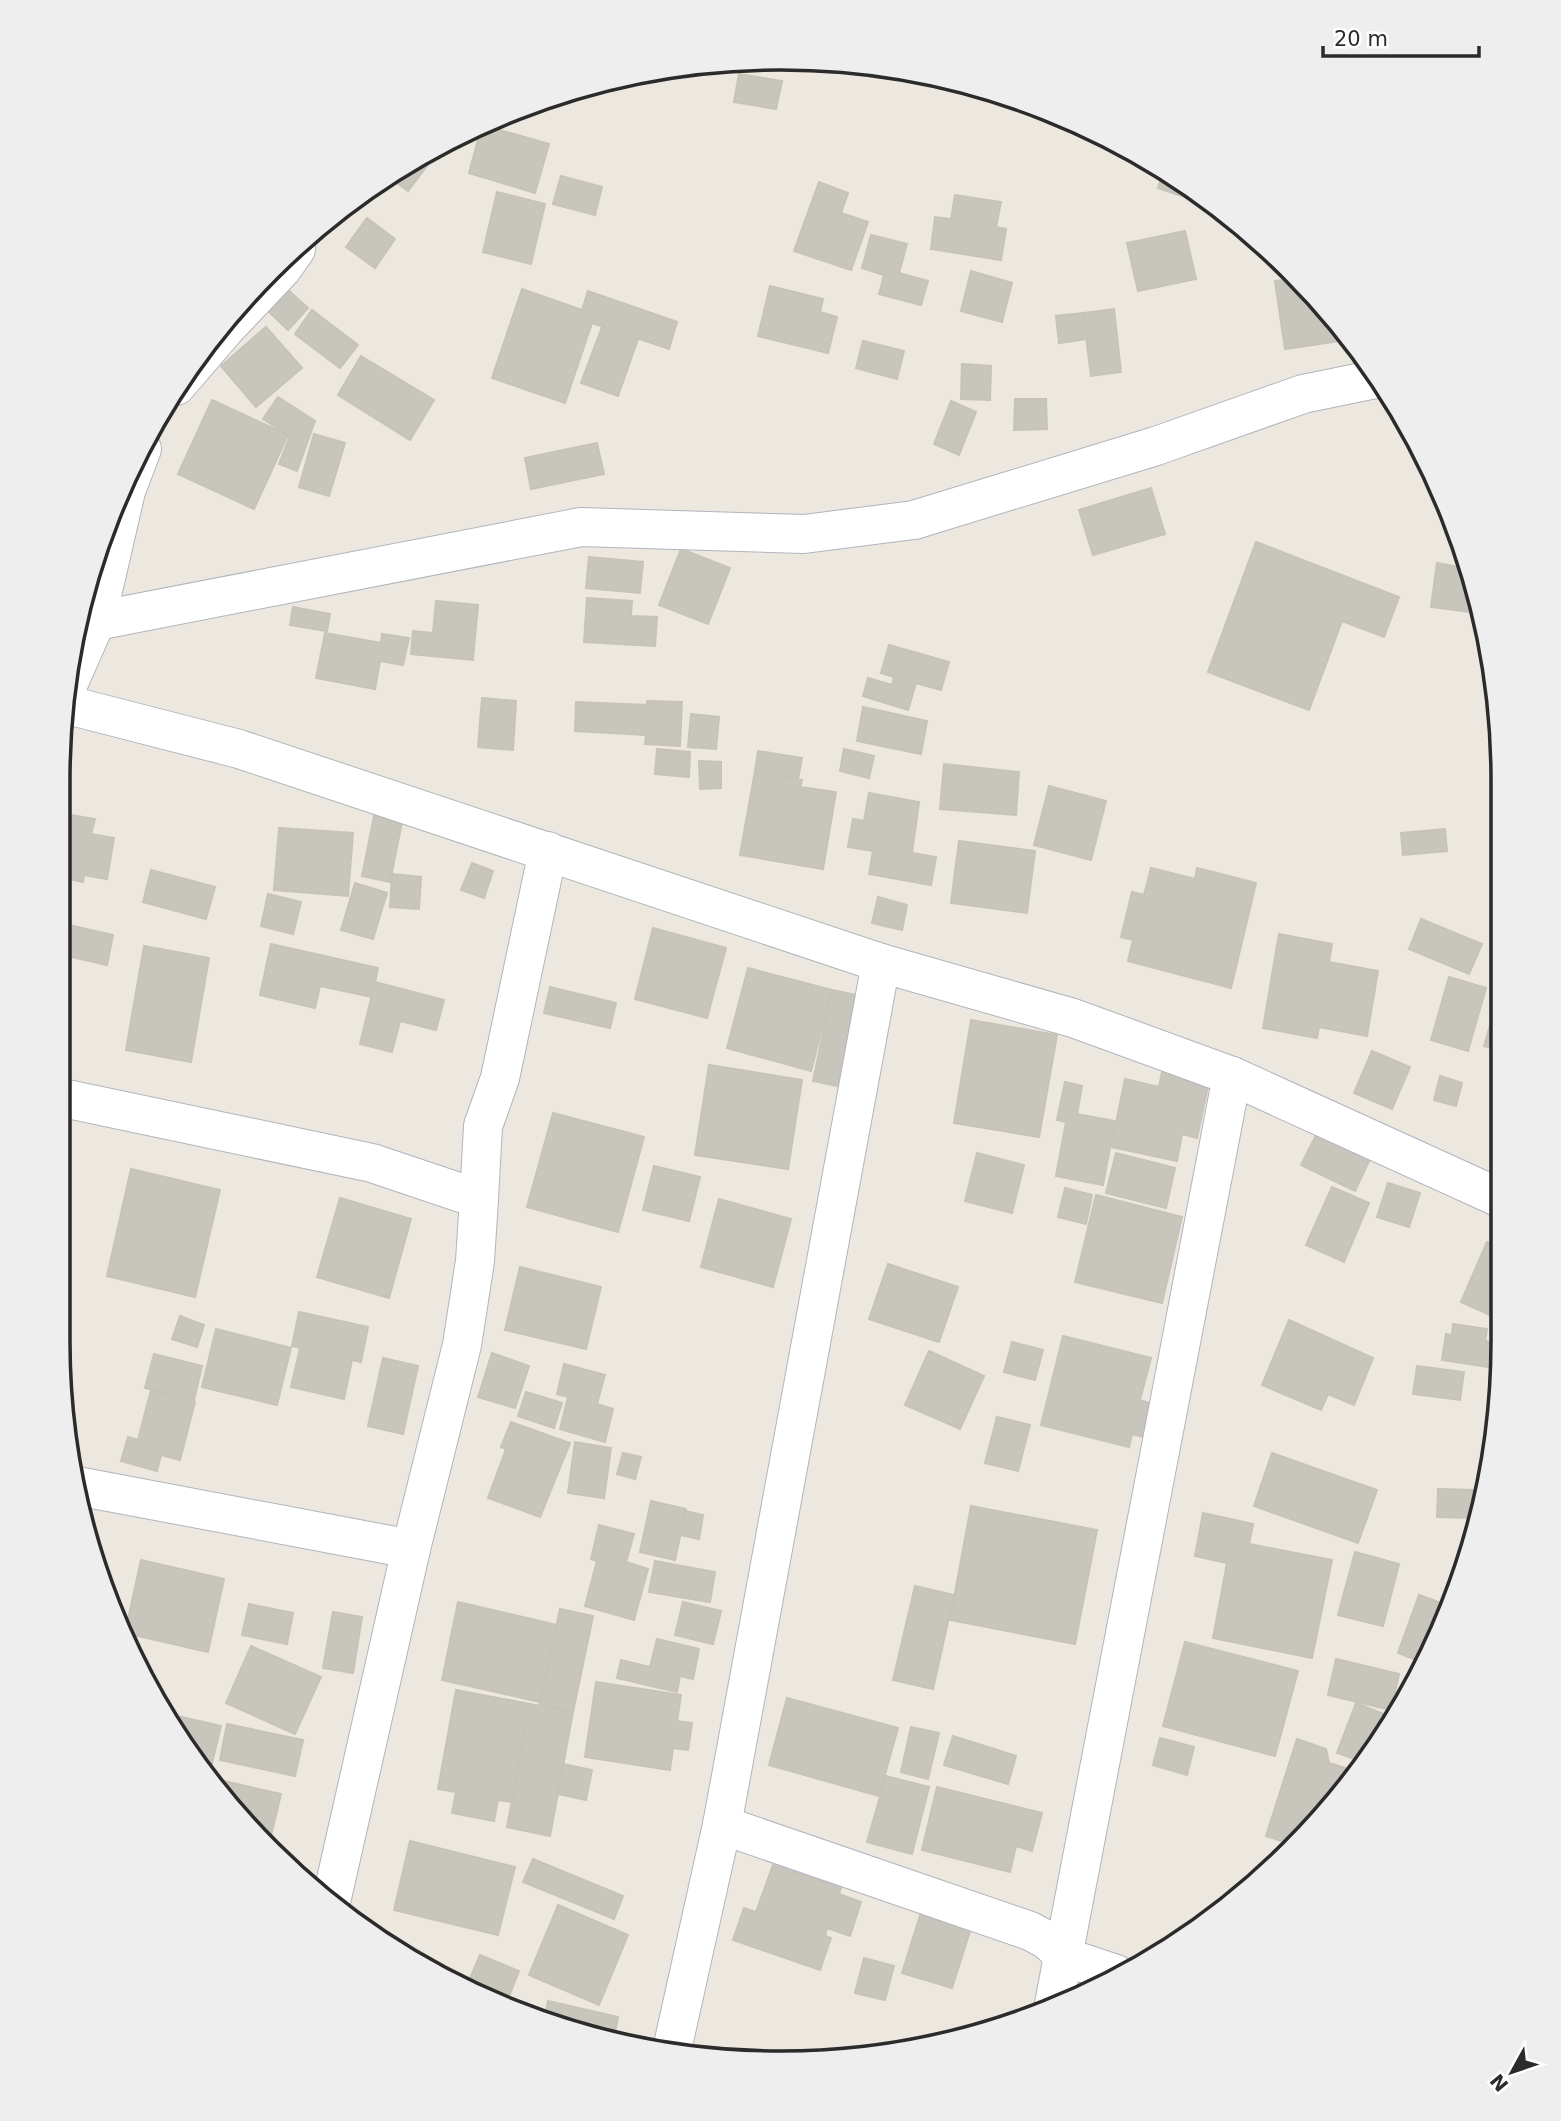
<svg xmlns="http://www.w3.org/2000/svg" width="1561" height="2121" font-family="'DejaVu Sans',sans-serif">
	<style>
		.building { fill: #c8c5bd; stroke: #c7c3b8; stroke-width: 2 }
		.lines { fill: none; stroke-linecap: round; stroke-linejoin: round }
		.minor-casing { stroke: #b2b4be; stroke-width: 40 }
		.minor { stroke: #fff; stroke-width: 38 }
		.rim { fill: none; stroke: #2b2b2b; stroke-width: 3.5 }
	</style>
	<rect width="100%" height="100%" fill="#ece7df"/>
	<g class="building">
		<path d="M739,74L782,81L776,109L734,102Z"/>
		<path d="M482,125L549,144L535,193L469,173Z"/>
		<path d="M445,142L408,191L389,177Z"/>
		<path d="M1164,170L1209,203V205L1158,188Z"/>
		<path d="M561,176L602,187L595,215L553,204Z"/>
		<path d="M819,182L848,193L841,213L868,222L851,270L794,251Z"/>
		<path d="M497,192L545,204L531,264L483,252Z"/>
		<path d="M955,195L1001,202L996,227L1006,229L1001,260L931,249L935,217L951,219Z"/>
		<path d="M367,218L395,239L375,268L346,247Z"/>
		<path d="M1185,231L1196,279L1138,291L1127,243Z"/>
		<path d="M871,235L907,244L899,273L928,281L921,305L879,294L884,275L862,268Z"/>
		<path d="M971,271L1012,283L1002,322L961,311Z"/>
		<path d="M1295,278L1353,339L1285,349L1275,281Z"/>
		<path d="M770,286L823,299L820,312L837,317L828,353L758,336Z"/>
		<path d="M286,288L308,308L288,330L266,309Z"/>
		<path d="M522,289L582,310L588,291L677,322L669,349L592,323L565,403L492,378Z"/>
		<path d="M1114,309L1121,372L1091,376L1083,313Z"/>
		<path d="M312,310L358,345L340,368L295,334Z"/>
		<path d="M1083,313L1087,339L1059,343L1056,316Z"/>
		<path d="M266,327L302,368L256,407L221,366Z"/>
		<path d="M602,327L638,339L618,396L581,383Z"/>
		<path d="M863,341L904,351L897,379L856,368Z"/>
		<path d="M361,356L434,400L410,440L338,395Z"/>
		<path d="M962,364L991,366L990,400L961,399Z"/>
		<path d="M278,397L315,421L297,471L279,464L290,436L263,419Z"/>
		<path d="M1015,399H1046L1047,429L1014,430Z"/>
		<path d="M212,400L288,435L254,509L178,474Z"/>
		<path d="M951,401L976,412L959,455L934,444Z"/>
		<path d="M314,434L345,443L329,496L299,487Z"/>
		<path d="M597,443L604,474L531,489L525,458Z"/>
		<path d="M1151,488L1165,534L1093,555L1079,510Z"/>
		<path d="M1256,542L1399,597L1384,637L1342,621L1309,710L1208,672Z"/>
		<path d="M681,549L730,568L708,624L659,605Z"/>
		<path d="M589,557L643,562L640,593L586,588Z"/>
		<path d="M1437,563L1465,568L1472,593L1469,612L1431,607Z"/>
		<path d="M587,598L632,601L631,616L657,617L655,646L584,642Z"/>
		<path d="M436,601L478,605L473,660L411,654L413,631L433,633Z"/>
		<path d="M293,607L330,614L327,631L290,625Z"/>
		<path d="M325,633L381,643L382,634L409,638L403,665L380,661L375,689L316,678Z"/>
		<path d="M889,645L949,662L941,690L916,683L908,710L863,696L868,678L892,685L894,677L881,673Z"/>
		<path d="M482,698L516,701L513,750L478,747Z"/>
		<path d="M647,701L682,702L680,746L645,744L646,735L575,731L576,702L647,705Z"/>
		<path d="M863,707L927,721L921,754L857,741Z"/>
		<path d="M691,714L719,717L716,749L688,747Z"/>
		<path d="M657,749L690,752L689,777L655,774Z"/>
		<path d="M844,749L874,756L869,778L840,771Z"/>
		<path d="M758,751L802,758L798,779L755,771Z"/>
		<path d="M699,761L721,762V788L700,789Z"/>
		<path d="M944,764L1019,772L1016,815L940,809Z"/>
		<path d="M755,771L802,780L800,787L836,792L823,869L740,855Z"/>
		<path d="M1049,786L1106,801L1091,860L1034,845Z"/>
		<path d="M869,793L919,802L912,853L936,857L931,885L869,874L873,851L848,847L853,819L864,821Z"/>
		<path d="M59,813L95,819L91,834L114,838L107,879L84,875L83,882L59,877Z"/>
		<path d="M374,816L402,822L390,882L362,876Z"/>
		<path d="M279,828L353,833L348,896L274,890Z"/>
		<path d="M1445,829L1447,851L1403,855L1401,833Z"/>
		<path d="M959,841L1035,851L1027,913L951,903Z"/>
		<path d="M472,863L493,871L484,898L461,890Z"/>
		<path d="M1151,868L1195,879L1197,868L1256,883L1231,988L1128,961L1133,940L1121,937L1132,892L1144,895Z"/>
		<path d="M151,870L215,887L206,919L143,902Z"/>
		<path d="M392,874L421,877L419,909L390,907Z"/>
		<path d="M355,883L387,893L373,939L341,930Z"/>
		<path d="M268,894L301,902L293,934L261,926Z"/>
		<path d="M878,897L907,905L902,930L872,923Z"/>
		<path d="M1421,919L1482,944L1469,974L1409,949Z"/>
		<path d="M60,923L113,935L107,965L59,954Z"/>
		<path d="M653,928L726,948L707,1018L635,999Z"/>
		<path d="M1279,934L1332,944L1329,962L1378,971L1367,1036L1319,1027L1317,1038L1263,1028Z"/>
		<path d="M271,944L378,968L372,997L320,986L315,1008L260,995Z"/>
		<path d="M144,946L209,958L191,1062L126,1050Z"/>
		<path d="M748,968L832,990L811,1071L727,1048Z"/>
		<path d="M1449,977L1486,988L1468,1051L1431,1040Z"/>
		<path d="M375,982L444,1000L436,1030L400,1021L392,1052L360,1044Z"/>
		<path d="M550,987L616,1003L610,1028L544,1013Z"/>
		<path d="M832,990L866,997L847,1088L813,1081Z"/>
		<path d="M1499,995V1050L1484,1046Z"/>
		<path d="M971,1020L1057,1035L1039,1137L954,1123Z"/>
		<path d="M1372,1051L1410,1067L1392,1109L1354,1093Z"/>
		<path d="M1164,1062L1211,1072L1197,1138L1182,1134L1177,1161L1111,1147L1125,1079L1159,1087Z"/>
		<path d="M709,1065L802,1080L788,1169L695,1155Z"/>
		<path d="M1440,1076L1462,1083L1456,1106L1434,1100Z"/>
		<path d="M1065,1082L1082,1086L1077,1114L1115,1121L1103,1185L1056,1176L1066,1122L1057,1120Z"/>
		<path d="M553,1113L644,1137L618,1232L527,1207Z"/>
		<path d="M1317,1133L1370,1159L1355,1191L1301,1165Z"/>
		<path d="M977,1153L1024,1165L1012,1213L965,1201Z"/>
		<path d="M1116,1153L1175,1168L1166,1208L1106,1193Z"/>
		<path d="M654,1166L700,1177L689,1221L643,1210Z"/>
		<path d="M131,1169L220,1190L195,1297L107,1276Z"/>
		<path d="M1388,1183L1420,1193L1409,1227L1377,1217Z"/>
		<path d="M1332,1187L1369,1203L1344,1262L1306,1245Z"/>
		<path d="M1065,1188L1092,1195L1086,1224L1058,1217Z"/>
		<path d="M1096,1195L1182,1217L1162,1303L1075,1282Z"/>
		<path d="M340,1198L411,1219L389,1298L317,1277Z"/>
		<path d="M719,1199L791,1219L773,1287L701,1267Z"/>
		<path d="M1487,1242L1501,1248V1320L1461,1302Z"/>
		<path d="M888,1264L958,1287L939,1342L869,1319Z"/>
		<path d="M520,1267L601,1287L586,1349L505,1330Z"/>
		<path d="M299,1312L368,1327L361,1362L292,1346Z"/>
		<path d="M58,1314L64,1315L58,1338Z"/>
		<path d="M180,1316L204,1325L197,1347L172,1339Z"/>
		<path d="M1289,1320L1373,1358L1354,1405L1328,1394L1321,1410L1262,1385Z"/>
		<path d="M1453,1324L1487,1329L1485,1341L1501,1344L1502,1369L1442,1360L1446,1334L1452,1335Z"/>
		<path d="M216,1329L291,1348L277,1405L202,1387Z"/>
		<path d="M1063,1336L1151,1358L1140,1400L1155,1405L1147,1438L1132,1434L1129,1447L1041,1425Z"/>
		<path d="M1012,1342L1043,1350L1035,1380L1004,1372Z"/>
		<path d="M300,1348L352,1360L344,1399L291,1387Z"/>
		<path d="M929,1351L984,1376L960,1429L905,1405Z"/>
		<path d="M492,1353L529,1366L515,1408L478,1397Z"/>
		<path d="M154,1354L202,1366L194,1400L145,1388Z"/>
		<path d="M383,1358L418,1366L403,1434L368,1426Z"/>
		<path d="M564,1364L605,1375L597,1404L613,1409L605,1442L560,1429L568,1397L557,1394Z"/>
		<path d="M1417,1366L1464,1372L1460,1400L1413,1394Z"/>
		<path d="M151,1390L195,1402L180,1460L161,1455L157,1471L121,1461L128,1437L138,1440Z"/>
		<path d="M526,1392L562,1403L554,1428L518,1416Z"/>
		<path d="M997,1417L1030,1425L1018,1471L985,1463Z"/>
		<path d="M511,1422L570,1443L540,1517L488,1498L506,1449L501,1447Z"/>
		<path d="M575,1442L611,1448L604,1498L568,1493Z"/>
		<path d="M623,1453L641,1457L635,1479L617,1474Z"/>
		<path d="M1272,1453L1377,1490L1358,1543L1254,1506Z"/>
		<path d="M1438,1489L1474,1490V1518L1437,1517Z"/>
		<path d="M651,1501L686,1509L675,1560L640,1552Z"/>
		<path d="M971,1506L1097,1530L1075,1644L950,1620Z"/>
		<path d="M685,1511L703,1515L699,1539L680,1535Z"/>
		<path d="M1203,1513L1253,1524L1249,1544L1332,1560L1312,1658L1213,1638L1227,1563L1195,1556Z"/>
		<path d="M599,1525L634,1534L626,1562L648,1569L634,1620L585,1606L597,1561L591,1559Z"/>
		<path d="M1355,1552L1399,1564L1383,1626L1338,1615Z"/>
		<path d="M141,1560L224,1579L208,1652L125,1633Z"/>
		<path d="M655,1561L715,1572L710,1602L649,1592Z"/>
		<path d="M915,1586L954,1595L933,1689L893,1680Z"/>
		<path d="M1419,1595L1450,1606L1424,1663L1398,1653Z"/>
		<path d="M458,1602L557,1625L540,1702L442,1680Z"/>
		<path d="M683,1602L721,1611L713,1644L675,1635Z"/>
		<path d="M249,1604L293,1613L287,1644L242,1635Z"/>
		<path d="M560,1609L593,1616L573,1712L540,1704Z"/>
		<path d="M333,1612L362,1617L353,1673L323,1668Z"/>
		<path d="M657,1639L699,1649L693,1679L680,1676L677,1692L617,1678L621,1660L650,1667Z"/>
		<path d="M1185,1642L1298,1671L1275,1756L1163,1726Z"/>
		<path d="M251,1646L321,1677L295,1734L226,1703Z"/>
		<path d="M1336,1659L1399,1674L1391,1710L1328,1695Z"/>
		<path d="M596,1682L681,1695L677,1721L692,1723L688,1750L673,1748L670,1770L585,1757Z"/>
		<path d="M456,1690L530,1704L512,1802L498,1800L494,1821L452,1813L456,1792L438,1789Z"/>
		<path d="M787,1698L898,1728L879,1796L769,1765Z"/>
		<path d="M1356,1703L1391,1717L1386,1731L1363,1762L1337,1753Z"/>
		<path d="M530,1704L573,1712L550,1836L507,1827Z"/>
		<path d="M164,1713L221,1726L209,1776L179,1742Z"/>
		<path d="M227,1724L303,1740L295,1776L220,1760Z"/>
		<path d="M911,1727L939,1733L928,1779L901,1772Z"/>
		<path d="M953,1736L1016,1756L1008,1784L944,1765Z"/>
		<path d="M1160,1738L1194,1747L1187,1775L1153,1765Z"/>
		<path d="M1297,1739L1326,1749L1329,1763L1355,1771L1324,1817L1294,1845L1266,1836Z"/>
		<path d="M563,1764L592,1770L586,1800L558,1794Z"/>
		<path d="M886,1776L929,1787L912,1854L867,1842Z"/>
		<path d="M219,1780L281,1794L269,1844L218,1785Z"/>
		<path d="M937,1787L1042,1813L1032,1851L1016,1846L1010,1872L922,1850Z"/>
		<path d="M410,1841L515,1867L498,1935L394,1910Z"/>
		<path d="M533,1859L623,1896L614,1919L523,1882Z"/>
		<path d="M773,1865L841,1888L839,1894L861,1902L850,1936L827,1928L825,1936L831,1938L820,1970L733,1940L744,1908L756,1912Z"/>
		<path d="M558,1905L628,1935L599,2005L529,1975Z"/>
		<path d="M923,1906L973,1922L952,1988L902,1973Z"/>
		<path d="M480,1955L519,1971L508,1999L468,1983Z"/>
		<path d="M864,1958L894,1966L885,2000L855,1993Z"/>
		<path d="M548,2001L618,2017L613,2042L593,2039L535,2017L545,2019Z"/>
	</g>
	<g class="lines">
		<g class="minor-casing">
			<g id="minor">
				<path d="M176,386L225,329L282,269L296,249"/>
				<path d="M96,621L581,527L804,534L914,520L1156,446L1303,394L1376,379"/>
				<path d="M67,687L96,621L126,491L142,449"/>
				<path d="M64,704L239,749L881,963L1073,1018L1232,1076L1500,1198"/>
				<path d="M58,1097L372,1163L479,1199L475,1261L462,1345L411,1549L331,1902"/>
				<path d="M479,1199L483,1126L500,1078L548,851"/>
				<path d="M77,1486L411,1549"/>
				<path d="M722,1825L1030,1931L1047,1940L1065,1957L1116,1974"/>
				<path d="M1053,2009L1232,1076"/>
				<path d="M671,2054L722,1825L881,963"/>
			</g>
		</g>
		<use href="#minor" class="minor"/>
	</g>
	<path d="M0 0H1561V2121H0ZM780 70H781A710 710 0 0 1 1491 780V1341A710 710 0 0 1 781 2051H780A710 710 0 0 1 70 1341V780A710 710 0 0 1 780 70Z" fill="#eee" fill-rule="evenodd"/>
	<path class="rim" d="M780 70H781A710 710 0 0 1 1491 780V1341A710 710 0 0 1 781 2051H780A710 710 0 0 1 70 1341V780A710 710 0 0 1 780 70Z"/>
	<g transform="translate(1512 2072) rotate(230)" stroke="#ffffff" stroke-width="5" paint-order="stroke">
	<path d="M0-5L12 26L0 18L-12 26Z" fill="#2b2b2b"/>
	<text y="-10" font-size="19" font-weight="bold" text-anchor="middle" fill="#2b2b2b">N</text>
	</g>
	<path d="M1323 46v10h156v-10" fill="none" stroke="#2b2b2b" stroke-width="3.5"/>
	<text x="1334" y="46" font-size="21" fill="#2b2b2b" stroke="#ffffff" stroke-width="5" paint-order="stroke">20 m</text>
</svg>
